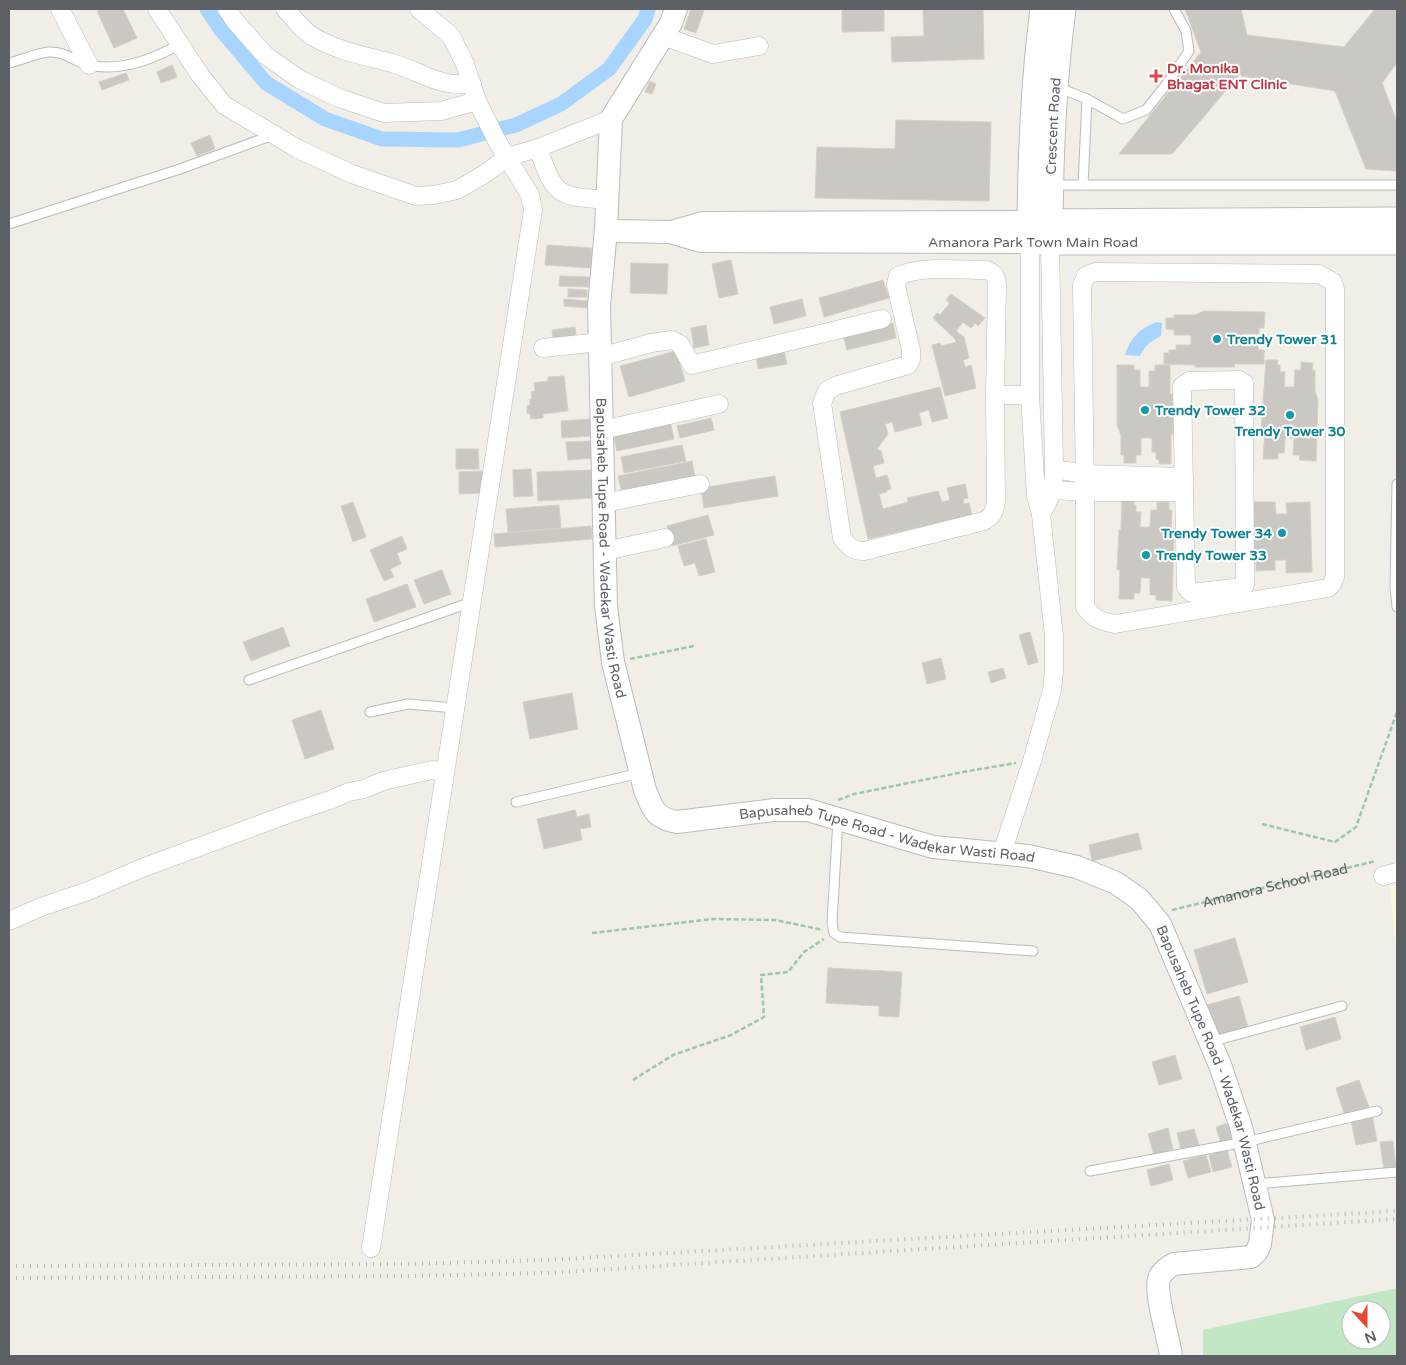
<svg xmlns="http://www.w3.org/2000/svg" width="1406" height="1365" font-family="'Varela Round',sans-serif">
	<style>
		.commercial { fill: #fef7dd }
		.green { fill: #c3e7c4; fill-rule: evenodd }
		.water { fill: #a7d5ff }
		.lines { fill: none; stroke-linecap: round; stroke-linejoin: round }
		.canal { stroke: #a7d5ff; stroke-width: 15 }
		.building { fill: #cbc8c3; stroke: #d5d0c4 }
		.service-casing { stroke: #b8bbbf; stroke-width: 11 }
		.minor-casing { stroke: #b8bbbf; stroke-width: 19 }
		.tertiary-casing { stroke: #b8bbbf; stroke-width: 24 }
		.secondary-casing { stroke: #b9bcc1; stroke-width: 27 }
		.path { stroke: #9cc8aa; stroke-width: 2.5; stroke-dasharray: 5 2.5; stroke-linecap: butt }
		.service { stroke: #fff; stroke-width: 9 }
		.minor { stroke: #fff; stroke-width: 18 }
		.tertiary { stroke: #fff; stroke-width: 22 }
		.secondary { stroke: #fff; stroke-width: 25 }
		.rail { stroke: #b6b7b7; stroke-width: 4; stroke-dasharray: 1 6; stroke-linecap: butt }
		.health-dot { fill: #e0444e; stroke: #fff; stroke-width: 2 }
		.culture-dot { fill: #0f9aa8; stroke: #fff; stroke-width: 2 }
		.labels { text-anchor: middle; stroke-width: 4; stroke-linejoin: round; paint-order: stroke }
		.health-label { font-size: 14px; font-weight: bold; fill: #be3a42; stroke: #fff; text-anchor: start }
		.street-label { font-size: 14px; fill: #5d6166; stroke: #fff }
		.culture-label { font-size: 14px; font-weight: bold; fill: #0d838f; stroke: #fff; text-anchor: start }
	</style>
	<rect width="100%" height="100%" fill="#f0eee6"/>
	<path class="commercial" d="M1397,884V944L1394,933L1390,887Z"/>
	<path class="green" d="M1397,1288V1356H1203V1330ZM1351,1310H1381V1340H1351Z"/>
	<path class="water" d="M1157,322L1162,323L1161,336C1151,341 1145,345 1140,356L1125,355C1130,338 1140,328 1157,322Z"/>
	<g class="lines">
		<path class="canal" d="M207,9L221,30L266,83L325,119L382,139L458,140L516,125L561,104L609,69L645,19L648,9"/>
	</g>
	<g class="building">
		<path d="M101,9H123L137,38L114,48L97,11Z"/>
		<path d="M691,9L704,10L696,33L684,29Z"/>
		<path d="M842,9H884V31L842,32Z"/>
		<path d="M923,9H983L984,59L892,62L891,37L924,36Z"/>
		<path d="M1185,9H1241L1247,35L1344,47L1375,9H1397V63L1382,83L1397,122V171L1366,169L1335,91L1241,76V73L1172,154H1119L1201,52Z"/>
		<path d="M172,65L177,77L161,83L157,72Z"/>
		<path d="M126,73L129,80L102,90L99,82Z"/>
		<path d="M650,81L656,84L652,94L645,92Z"/>
		<path d="M896,120L991,122L989,201L815,198L817,147L895,149Z"/>
		<path d="M210,135L215,149L197,156L191,143Z"/>
		<path d="M547,245L592,248L591,268L545,265Z"/>
		<path d="M731,260L738,294L719,298L712,264Z"/>
		<path d="M631,263L668,264L667,294L630,293Z"/>
		<path d="M560,276L589,277V287L559,286Z"/>
		<path d="M883,280L889,298L824,317L819,298Z"/>
		<path d="M568,289L587,290V297H568Z"/>
		<path d="M951,294L985,318L978,326L975,323L971,328L963,322L956,331L964,337L969,358L963,360L965,367L971,365L976,388L945,396L932,345L940,343L941,346L956,342L955,339L933,318L937,313L940,315L950,303L946,300Z"/>
		<path d="M564,299L588,301V308L564,306Z"/>
		<path d="M802,299L806,316L774,324L770,307Z"/>
		<path d="M1204,311L1265,312L1264,328H1259V334H1242V343L1258,344V350H1264V364H1234L1235,367H1195V365L1164,364V353H1169V350H1176V345H1191V335H1174V330L1166,329V318H1174V315H1195Z"/>
		<path d="M893,323L896,338L847,350L843,335Z"/>
		<path d="M706,325L709,345L694,348L691,328Z"/>
		<path d="M575,327L577,343L554,346L552,330Z"/>
		<path d="M676,351L685,381L629,397L620,366Z"/>
		<path d="M784,351L787,364L758,369L756,356Z"/>
		<path d="M1266,360H1278L1277,365H1280V372H1285L1284,387H1294L1295,370H1301V362L1313,363L1312,371L1315,370V391L1318,400L1316,461L1299,460L1300,455H1293L1294,438H1285L1284,453H1278V459H1263L1265,430H1261Z"/>
		<path d="M1117,365H1134V370H1140V387H1149V371H1155V365H1170V394H1173V434H1171V464H1159V460L1156,459V452H1152V438H1141V455H1136V463H1124V455H1121V435L1117,425Z"/>
		<path d="M564,376L568,411L543,414V418L531,419L530,414L527,413V406L530,405V399H532L531,392L535,391L534,383L548,381V377Z"/>
		<path d="M940,387L948,418L932,422L929,410L919,413L922,425L895,432L892,422L885,424L888,434L877,449L881,451L884,463L873,466L876,478L887,475L891,489L887,490V492L879,494L883,509L908,502L907,498L938,491L942,502L950,500L947,488L965,484L968,498L963,499L964,504L969,503L972,515L868,539L840,412Z"/>
		<path d="M711,418L714,430L680,438L677,426Z"/>
		<path d="M590,419L591,436L562,438L561,421Z"/>
		<path d="M670,421L674,439L617,451L613,433Z"/>
		<path d="M592,441L593,458L568,460L566,442Z"/>
		<path d="M682,445L686,461L624,473L621,457Z"/>
		<path d="M456,449H478L479,469H456Z"/>
		<path d="M692,461L695,478L622,493L618,476Z"/>
		<path d="M531,469L533,496L514,497L513,470Z"/>
		<path d="M593,470L595,498L538,501L537,472Z"/>
		<path d="M482,471L483,493L459,494V472Z"/>
		<path d="M775,476L778,496L704,508L701,488Z"/>
		<path d="M1122,500H1134V505H1136V512H1141L1140,527H1150L1151,510H1157V502H1169V510H1172L1171,531L1174,540L1172,601L1156,600V595H1150V578H1141L1140,593H1134V599H1119L1120,570H1117L1119,530H1121Z"/>
		<path d="M353,502L366,537L353,542L341,506Z"/>
		<path d="M1253,502H1275L1276,514H1287L1286,503L1310,502L1312,572L1286,573V560H1275V570L1256,571V554L1254,552Z"/>
		<path d="M559,505L561,528L508,532L506,509Z"/>
		<path d="M708,515L714,535L672,546L667,526Z"/>
		<path d="M591,526L592,539L495,547L494,534Z"/>
		<path d="M402,536L407,549L397,553L401,564L390,569L394,577L384,581L370,550Z"/>
		<path d="M706,539L715,572L699,576L695,563L684,566L678,546Z"/>
		<path d="M442,570L451,594L424,604L414,580Z"/>
		<path d="M407,584L416,607L374,622L366,599Z"/>
		<path d="M283,627L290,646L251,661L243,642Z"/>
		<path d="M1030,632L1038,662L1028,665L1019,635Z"/>
		<path d="M941,658L946,679L927,684L922,663Z"/>
		<path d="M1003,668L1006,678L991,683L988,672Z"/>
		<path d="M572,693L578,729L530,739L523,702Z"/>
		<path d="M321,710L334,749L305,759L292,720Z"/>
		<path d="M575,810L577,817L589,814L591,827L580,829L582,840L544,849L537,819Z"/>
		<path d="M1138,833L1142,849L1092,861L1089,845Z"/>
		<path d="M1235,938L1248,982L1207,994L1194,950Z"/>
		<path d="M828,968L902,972L899,1017L879,1016V1006L826,1003Z"/>
		<path d="M1239,996L1248,1027L1216,1037L1207,1005Z"/>
		<path d="M1335,1017L1341,1039L1306,1050L1300,1027Z"/>
		<path d="M1175,1055L1182,1079L1159,1085L1152,1062Z"/>
		<path d="M1359,1080L1369,1107L1345,1116L1336,1088Z"/>
		<path d="M1372,1115L1377,1141L1356,1145L1351,1120Z"/>
		<path d="M1228,1123L1232,1140L1221,1144L1216,1127Z"/>
		<path d="M1168,1128L1173,1149L1154,1155L1148,1134Z"/>
		<path d="M1194,1129L1199,1145L1181,1150L1177,1133Z"/>
		<path d="M1393,1141L1396,1170L1384,1171L1380,1142Z"/>
		<path d="M1227,1150L1232,1167L1213,1172L1209,1155Z"/>
		<path d="M1206,1155L1211,1172L1188,1178L1183,1161Z"/>
		<path d="M1169,1164L1173,1180L1151,1186L1147,1170Z"/>
	</g>
	<g class="lines">
		<g class="service-casing">
			<g id="service">
				<path d="M9,63C22,60 36,53 49,52C63,51 73,60 85,64C117,73 152,60 180,44"/>
				<path d="M1057,87L1087,99L1123,119L1146,110L1168,82L1189,51L1186,31L1174,9"/>
				<path d="M1053,185H1397"/>
				<path d="M1083,185L1087,99"/>
				<path d="M9,224L180,169L273,135"/>
				<path d="M1397,484L1395,587L1397,607"/>
				<path d="M249,680L472,602"/>
				<path d="M370,712L408,704L455,708"/>
				<path d="M516,802L640,773"/>
				<path d="M838,819L832,923L834,933L840,937L1033,951"/>
				<path d="M1210,1042L1342,1006"/>
				<path d="M1090,1171L1245,1142L1377,1111"/>
				<path d="M1255,1184L1397,1172"/>
			</g>
		</g>
		<g class="minor-casing">
			<g id="minor">
				<path d="M60,9L89,65"/>
				<path d="M157,9L200,75L224,105L298,149L352,174L416,196L434,195L457,190L483,175L508,157L538,148L611,119"/>
				<path d="M227,9L235,21L265,55L299,79L339,98L384,113L441,111L477,101"/>
				<path d="M285,9C293,17 302,30 312,36C337,51 365,56 392,63C423,72 436,87 472,84"/>
				<path d="M663,36L713,54L759,46"/>
				<path d="M538,148C555,196 556,196 607,200"/>
				<path d="M1095,272L1319,274L1333,282L1335,289V577L1332,584L1328,588L1115,624C1100,621 1094,619 1085,607V492L1082,285L1086,276Z"/>
				<path d="M543,348L600,342"/>
				<path d="M600,357L651,343L672,340L680,344L692,365L882,319"/>
				<path d="M1239,380L1244,383V386L1245,585L1242,587L1192,593L1190,592L1186,587L1182,386L1189,381Z"/>
				<path d="M995,395L996,500C995,511 993,516 984,521L864,551C853,551 849,547 842,538L822,403L827,391L835,386L908,365L911,359V350L896,285L898,276C923,265 960,270 986,270C995,273 996,276 997,285L995,395H1030"/>
				<path d="M602,430L719,404"/>
				<path d="M1054,469L1085,474L1184,477"/>
				<path d="M1041,489L1085,492H1184"/>
				<path d="M604,503L700,484"/>
				<path d="M1041,514C1052,497 1053,488 1054,469L1050,242"/>
				<path d="M605,551L665,538"/>
				<path d="M1002,853L1032,761L1052,690L1054,671V636L1041,514L1036,496L1030,395V242"/>
				<path d="M1383,876L1397,872"/>
				<path d="M9,921L41,907L88,891L142,868L288,814L330,800L349,792L364,789L383,781L432,770L445,772"/>
				<path d="M371,1248L533,210L530,195L497,141L477,101L465,64L451,36L419,9"/>
			</g>
		</g>
		<g class="tertiary-casing">
			<g id="tertiary">
				<path id="s2" d="M676,9L671,23L611,119L606,229L599,306L606,606L613,662L645,790C653,810 655,818 677,822L774,810H808L933,847L1028,856L1077,867L1116,883L1139,899L1160,924L1220,1065L1241,1127L1263,1220L1260,1244L1257,1251L1251,1257L1174,1264C1168,1267 1164,1270 1160,1276C1153,1290 1169,1338 1171,1356"/>
				<path d="M606,229L618,231L670,232L701,241L1030,242"/>
				<path d="M671,232L703,223L1030,222"/>
			</g>
		</g>
		<g class="secondary-casing">
			<g id="secondary">
				<path d="M1043,9C1033,86 1030,164 1030,242H1397"/>
				<path d="M1030,222L1397,220"/>
				<path id="s3" d="M1050,238C1050,161 1053,85 1063,9"/>
			</g>
		</g>
		<g class="path">
			<path d="M630,659L694,646"/>
			<path d="M838,800L854,794L963,772L1016,763"/>
			<path d="M1262,824L1335,842L1356,827L1397,712"/>
			<path id="s1" d="M1172,910L1376,861"/>
			<path d="M592,933L713,919L775,920L823,930"/>
			<path d="M633,1080L673,1055L731,1035L764,1017L761,975L788,972L804,952L824,939"/>
		</g>
		<use href="#service" class="service"/>
		<use href="#minor" class="minor"/>
		<use href="#tertiary" class="tertiary"/>
		<use href="#secondary" class="secondary"/>
		<g class="rail">
			<path d="M9,1266L405,1264L547,1260L1397,1211"/>
			<path d="M9,1278L405,1276L547,1273L1397,1219"/>
		</g>
	</g>
	<path class="health-dot" d="M1153.5 68.5h5v5h5v5h-5v5h-5v-5h-5v-5h5z"/>
	<g class="culture-dot">
		<circle cx="1217" cy="339" r="5"/>
		<circle cx="1145" cy="410" r="5"/>
		<circle cx="1290" cy="415" r="5"/>
		<circle cx="1282" cy="533" r="5"/>
		<circle cx="1146" cy="555" r="5"/>
	</g>
	<g class="labels">
		<g class="health-label">
			<text x="1167" y="73">Dr. Monika<tspan x="1167" dy="16">Bhagat ENT Clinic</tspan></text>
		</g>
		<g class="street-label">
			<text dy="5" stroke="none"><textPath href="#s3" startOffset="112">Crescent Road</textPath></text>
			<text x="1033" y="247">Amanora Park Town Main Road</text>
			<text dy="5" stroke="none"><textPath href="#s2" startOffset="558">Bapusaheb Tupe Road - Wadekar Wasti Road</textPath></text>
			<text dy="5" stroke="none"><textPath href="#s2" startOffset="1066">Bapusaheb Tupe Road - Wadekar Wasti Road</textPath></text>
			<text dy="5" stroke="none"><textPath href="#s1" startOffset="106">Amanora School Road</textPath></text>
			<text dy="5" stroke="none"><textPath href="#s2" startOffset="1516">Bapusaheb Tupe Road - Wadekar Wasti Road</textPath></text>
		</g>
		<g class="culture-label">
			<text x="1227" y="344">Trendy Tower 31</text>
			<text x="1155" y="415">Trendy Tower 32</text>
			<text x="1290" y="436" text-anchor="middle">Trendy Tower 30</text>
			<text x="1272" y="538" text-anchor="end">Trendy Tower 34</text>
			<text x="1156" y="560">Trendy Tower 33</text>
		</g>
	</g>
	<rect width="1406" height="1365" fill="none" stroke="#5d6166" stroke-width="20"/>
	<g transform="translate(1366 1325) rotate(159)"><circle r="24" fill="#ffffff" stroke="#bec0c2"/>
	<path d="M0-4L9 19L0 12L-9 19Z" fill="#ea4732"/>
	<text y="-8" font-size="14" font-weight="bold" text-anchor="middle" fill="#5d6166">N</text>
	</g>
</svg>
